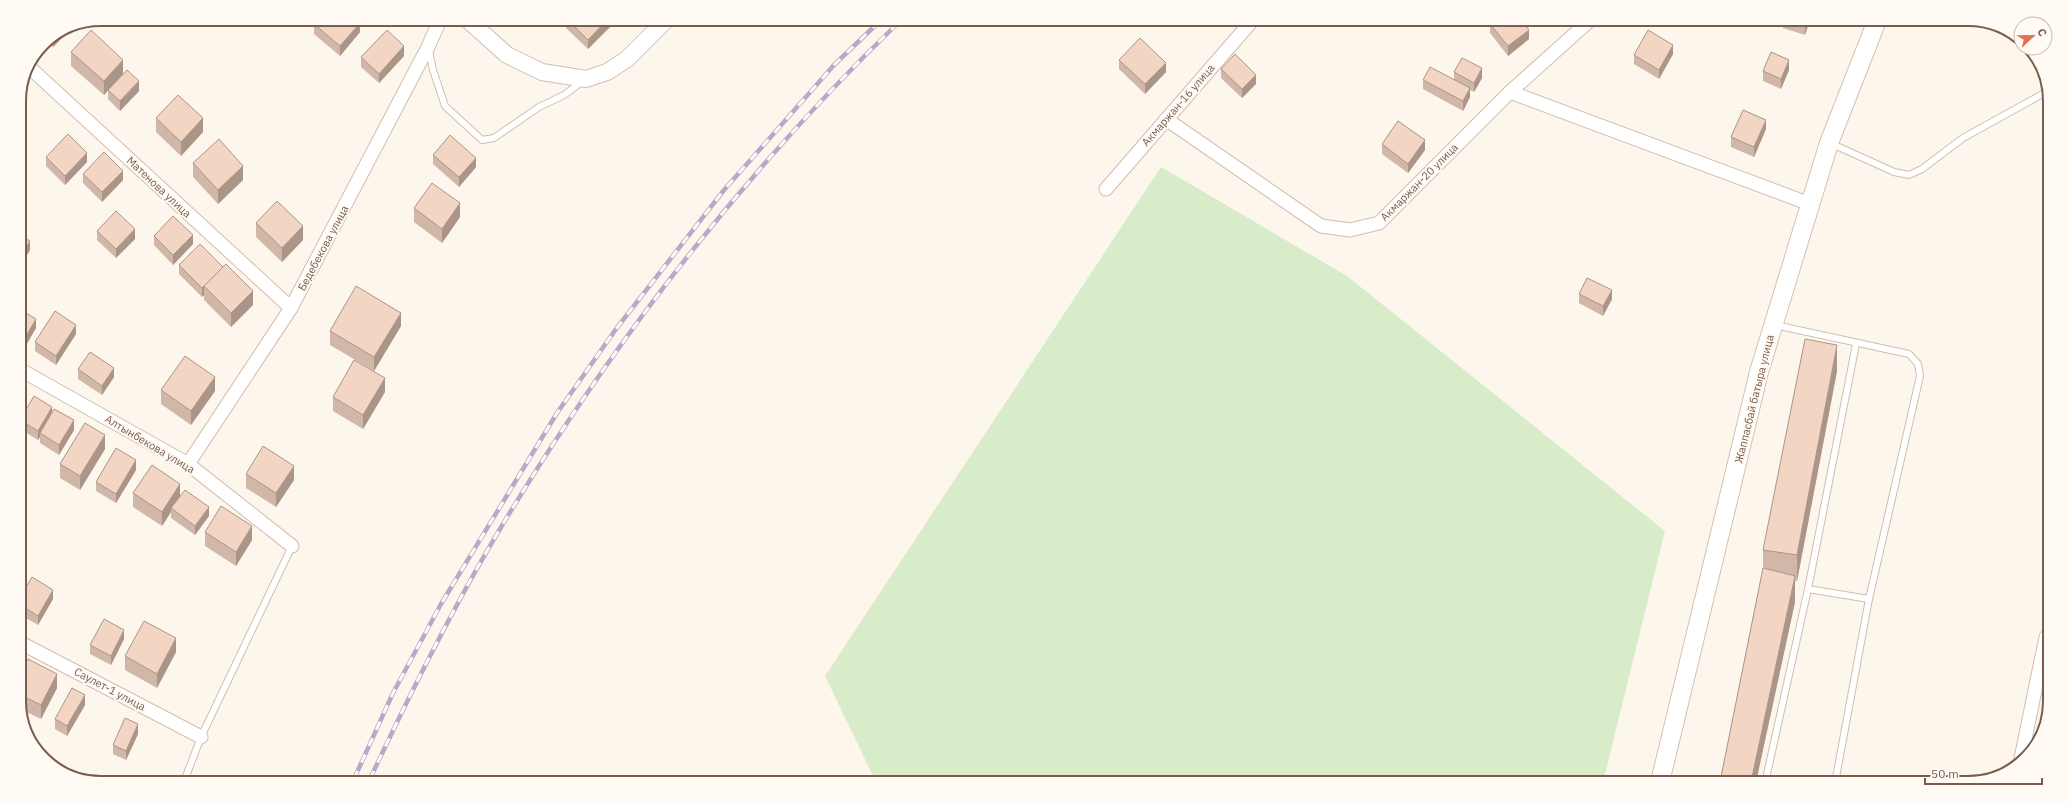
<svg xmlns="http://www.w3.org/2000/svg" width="2069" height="802" font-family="'IBM Plex Sans',sans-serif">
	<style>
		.green { fill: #d8ecc9 }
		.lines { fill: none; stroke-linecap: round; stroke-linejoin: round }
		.service-casing { stroke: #d1beb0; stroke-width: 8 }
		.minor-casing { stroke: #d1beb0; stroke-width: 15 }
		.tertiary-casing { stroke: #d1beb0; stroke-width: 18 }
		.secondary-casing { stroke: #d6c0b0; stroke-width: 20 }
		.service { stroke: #fff; stroke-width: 6 }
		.minor { stroke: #fff; stroke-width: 13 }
		.tertiary { stroke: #fff; stroke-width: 16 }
		.secondary { stroke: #fff; stroke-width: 18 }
		.rail-casing { stroke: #b9a8c9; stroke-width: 4.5 }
		.rail { stroke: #fffaf3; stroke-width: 3; stroke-dasharray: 9; stroke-linecap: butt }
		.wall { fill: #d1b7a8 }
		.shaded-wall { fill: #aa9588 }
		.building { fill: #f3d5c3; stroke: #aa9588 }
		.labels { text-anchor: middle; stroke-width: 4; stroke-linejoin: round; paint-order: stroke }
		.street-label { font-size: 11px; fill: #7a5c4d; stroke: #fffaf3 }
		.rim { fill: none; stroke: #7a5c4d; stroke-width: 2 }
	</style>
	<rect width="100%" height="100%" fill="#fdf6ec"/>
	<path class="green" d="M1161,167L1347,276L1665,531L1603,782L875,780L825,676Z"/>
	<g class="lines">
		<g class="service-casing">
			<g id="service">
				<path d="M429,51L433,70L445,106L482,140L494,138L539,107L564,95L583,81"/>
				<path d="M1830,143L1894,172L1909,175L1922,169L1963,138L2048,91"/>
				<path d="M1775,325L1909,354L1918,364L1920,376L1869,599L1835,783"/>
				<path d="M1808,589L1869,599"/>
				<path d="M185,779L201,737L292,546"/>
				<path d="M1765,783L1808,589L1856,344"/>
			</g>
		</g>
		<g class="minor-casing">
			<g id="minor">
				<path d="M28,66L291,308"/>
				<path d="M1510,92L1810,204"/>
				<path d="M1166,119L1321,226L1350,230L1379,223L1510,92L1588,22"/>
				<path d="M1106,189L1251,22"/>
				<path d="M19,369L188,464L292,546"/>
				<path d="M188,464L291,308L428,47L440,20"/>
				<path d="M19,642L201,737"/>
				<path d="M2020,763L2046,637"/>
			</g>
		</g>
		<g class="tertiary-casing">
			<path id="tertiary" d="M468,20L507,55L542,72L586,79L607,72L627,59L666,20"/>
		</g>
		<g class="secondary-casing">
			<path id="secondary" d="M1660,782L1759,372L1829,143L1876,23"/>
		</g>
		<use href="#service" class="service"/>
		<use href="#minor" class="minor"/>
		<use href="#tertiary" class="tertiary"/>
		<use href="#secondary" class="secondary"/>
		<g class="rail-casing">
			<g id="rail">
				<path d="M354,779L393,693L441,604L557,413L616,329L724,190L834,65L880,21"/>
				<path d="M370,779C412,689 457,599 509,514C618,335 749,167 900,21"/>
			</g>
		</g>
		<use href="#rail" class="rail"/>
	</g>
	<g class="wall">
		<path d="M566,20H613V24L588,49L566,28Z"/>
		<path d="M1783,23H1809L1805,35L1783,28Z"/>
		<path d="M76,24L53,47L47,41L70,25Z"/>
		<path d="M314,24L360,32L340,56L314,34Z"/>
		<path d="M1490,24L1529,39L1508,56L1490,33Z"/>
		<path d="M71,52L123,74L139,91L120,111L108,99V90L104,95L71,66Z"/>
		<path d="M1673,54L1659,79L1634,64V55Z"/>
		<path d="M404,56L379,83L361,67V57Z"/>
		<path d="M1119,60L1166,72L1145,94L1119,69Z"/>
		<path d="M1221,69L1256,84L1242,98L1221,78Z"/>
		<path d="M1789,70L1781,89L1763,81V71Z"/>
		<path d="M1454,72L1482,78L1474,92L1470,90V97L1463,111L1423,89V80H1454Z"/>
		<path d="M156,118L203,132L181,156L156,132Z"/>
		<path d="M1766,129L1754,157L1731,147V137Z"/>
		<path d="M1382,144L1425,150L1408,173L1382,154Z"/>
		<path d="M433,155L476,167L459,187L433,164Z"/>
		<path d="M46,157L87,162L65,185L46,166Z"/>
		<path d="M193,163L243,180L218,204L193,177Z"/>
		<path d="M83,174L123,180L102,202L83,183Z"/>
		<path d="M414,208L460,217L442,243L414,222Z"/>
		<path d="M256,223L303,240L282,262L256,237Z"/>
		<path d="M97,231L135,239L116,258L97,240Z"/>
		<path d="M154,236L193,244L173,265L154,245Z"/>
		<path d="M179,265L253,305L231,327L204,300V295L202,297L179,274Z"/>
		<path d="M1579,294L1612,299L1603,316L1579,303Z"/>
		<path d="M19,309L36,328L25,347L19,343Z"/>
		<path d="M401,326L374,371L330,345V331Z"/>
		<path d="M76,334L56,365L35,351V342Z"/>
		<path d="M78,369L114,377L102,395L78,379Z"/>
		<path d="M1837,371L1797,581H1795V602L1756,782H1720L1763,568V550Z"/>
		<path d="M161,390L215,391L191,425L161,404Z"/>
		<path d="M385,392L363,429L333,411V397Z"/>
		<path d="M52,412L74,430L59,455L40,443V437L38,440L20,429V420Z"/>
		<path d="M105,449L80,490L60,478V464Z"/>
		<path d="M136,470L116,503L96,491V482Z"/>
		<path d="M246,474L294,480L276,507L246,488Z"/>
		<path d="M133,493L209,516L195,535L171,518V512L162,526L133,507Z"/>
		<path d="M205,532L252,540L236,566L205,546Z"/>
		<path d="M19,599H53L38,625L19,614Z"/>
		<path d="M124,639L111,665L90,654V645Z"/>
		<path d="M176,652L157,688L125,670V656Z"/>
		<path d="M19,676L57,688L41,719L20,709L19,707Z"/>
		<path d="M85,705L67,736L55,729V719Z"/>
		<path d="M138,734L126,760L113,754V745Z"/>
	</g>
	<g class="shaded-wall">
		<path d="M607,20H613V24L588,49V40Z"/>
		<path d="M360,23V32L340,56V46Z"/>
		<path d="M1806,23H1809L1805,35V25Z"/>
		<path d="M76,24L53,47V38L57,34L70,25Z"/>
		<path d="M1529,30V39L1508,56V46Z"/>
		<path d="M1673,45V54L1659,79V70Z"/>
		<path d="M404,46V56L379,83V74Z"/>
		<path d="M123,60V74L104,95V81Z"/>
		<path d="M1789,60V70L1781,89V79Z"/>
		<path d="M1166,63V72L1145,94V84Z"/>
		<path d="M1482,68V78L1474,92V83Z"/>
		<path d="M1256,75V84L1242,98V89Z"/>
		<path d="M139,81V91L120,111V101Z"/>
		<path d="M1470,88V97L1463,111V101Z"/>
		<path d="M203,118V132L181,156V142Z"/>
		<path d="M1766,120V129L1754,157V147Z"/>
		<path d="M1425,140V150L1408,173V164Z"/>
		<path d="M87,153V162L65,185V176Z"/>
		<path d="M24,155V169L19,174V160Z"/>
		<path d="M476,158V167L459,187V177Z"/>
		<path d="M243,166V180L218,204V190Z"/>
		<path d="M123,171V180L102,202V192Z"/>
		<path d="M460,203V217L442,243V229Z"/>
		<path d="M303,226V240L282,262V248Z"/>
		<path d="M135,229V239L116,258V249Z"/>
		<path d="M193,235V244L173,265V255Z"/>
		<path d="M30,241V250L19,269V259Z"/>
		<path d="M223,267L204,286V295L202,297V288Z"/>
		<path d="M1612,290V299L1603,316V306Z"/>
		<path d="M253,291V305L231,327V313Z"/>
		<path d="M401,313V326L374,371V357Z"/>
		<path d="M36,319V328L25,347V338Z"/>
		<path d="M76,325V334L56,365V356Z"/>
		<path d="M1837,345V371L1797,581V555Z"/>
		<path d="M114,368V377L102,395V386Z"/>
		<path d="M215,377V391L191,425V411Z"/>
		<path d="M385,378V392L363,429V415Z"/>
		<path d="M52,407V417L40,433V437L38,440V431Z"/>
		<path d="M74,420V430L59,455V445Z"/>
		<path d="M105,435V449L80,490V476Z"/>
		<path d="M136,460V470L116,503V494Z"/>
		<path d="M294,466V480L276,507V493Z"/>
		<path d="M180,484V498L171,508V512L162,526V512Z"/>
		<path d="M209,507V516L195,535V526Z"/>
		<path d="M252,526V540L236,566V552Z"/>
		<path d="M1795,576V602L1756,782H1751Z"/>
		<path d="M53,590V599L38,625V616Z"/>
		<path d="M124,630V639L111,665V656Z"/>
		<path d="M176,638V652L157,688V674Z"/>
		<path d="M57,674V688L41,719V705Z"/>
		<path d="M85,695V705L67,736V726Z"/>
		<path d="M138,724V734L126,760V751Z"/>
	</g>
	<g class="building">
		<path d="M318,20H356L360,23L340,46L314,24Z"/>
		<path d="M568,20H607L588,40Z"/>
		<path d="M1492,22H1523L1529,30L1508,46L1490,24Z"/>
		<path d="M1798,23H1806L1805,25Z"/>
		<path d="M91,30L123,60L104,81L71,52Z"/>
		<path d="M387,30L404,46L379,74L361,57Z"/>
		<path d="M1648,30L1673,45L1659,70L1634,55Z"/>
		<path d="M1140,38L1166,63L1145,84L1119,60Z"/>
		<path d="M1771,52L1789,60L1781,79L1763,71Z"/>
		<path d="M1235,54L1256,75L1242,89L1221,69Z"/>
		<path d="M1462,58L1482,68L1474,83L1454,72Z"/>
		<path d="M1430,67L1470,88L1463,101L1423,80Z"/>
		<path d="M127,70L139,81L120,101L108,90Z"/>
		<path d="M178,95L203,118L181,142L156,118Z"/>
		<path d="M1743,110L1766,120L1754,147L1731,137Z"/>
		<path d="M1398,121L1425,140L1408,164L1382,144Z"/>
		<path d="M68,134L87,153L65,176L46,157Z"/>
		<path d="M450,135L476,158L459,177L433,155Z"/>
		<path d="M219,139L243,166L218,190L193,163Z"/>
		<path d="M19,150L24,155L19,160Z"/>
		<path d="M104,152L123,171L102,192L83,174Z"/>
		<path d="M432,183L460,203L442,229L414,208Z"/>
		<path d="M277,201L303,226L282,248L256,223Z"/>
		<path d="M116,211L135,229L116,249L97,231Z"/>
		<path d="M173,216L193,235L173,255L154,236Z"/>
		<path d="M19,235L30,241L19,259Z"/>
		<path d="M200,244L223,267L202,288L179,265Z"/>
		<path d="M226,264L253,291L231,313L204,286Z"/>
		<path d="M1587,278L1612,290L1603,306L1579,294Z"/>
		<path d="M356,286L401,313L374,357L330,331Z"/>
		<path d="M19,309L36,319L25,338L19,334Z"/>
		<path d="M55,311L76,325L56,356L35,342Z"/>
		<path d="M1805,339L1837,345L1797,555L1763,550Z"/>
		<path d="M90,352L114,368L102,386L78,369Z"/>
		<path d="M185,356L215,377L191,411L161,390Z"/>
		<path d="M354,360L385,378L363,415L333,397Z"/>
		<path d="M34,396L52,407L38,431L20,420Z"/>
		<path d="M54,409L74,420L59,445L40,433Z"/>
		<path d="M85,423L105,435L80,476L60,464Z"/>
		<path d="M263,446L294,466L276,493L246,474Z"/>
		<path d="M116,448L136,460L116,494L96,482Z"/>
		<path d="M152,465L180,484L162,512L133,493Z"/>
		<path d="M185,490L209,507L195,526L171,508Z"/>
		<path d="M221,506L252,526L236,552L205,532Z"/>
		<path d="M1763,568L1795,576L1751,782H1720Z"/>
		<path d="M32,577L53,590L38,616L19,604V599Z"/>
		<path d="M104,619L124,630L111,656L90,645Z"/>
		<path d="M144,621L176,638L157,674L125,656Z"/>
		<path d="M28,659L57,674L41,705L19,694V676Z"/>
		<path d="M72,688L85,695L67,726L55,719Z"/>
		<path d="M125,718L138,724L126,751L113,745Z"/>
	</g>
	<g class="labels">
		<g class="street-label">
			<text transform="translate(1178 105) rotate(-49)" y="4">Акмаржан-16 улица</text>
			<text transform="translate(1419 182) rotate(-45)" y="4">Акмаржан-20 улица</text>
			<text transform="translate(159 187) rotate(43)" y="4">Матенова улица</text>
			<text transform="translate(323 248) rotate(-62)" y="4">Бедебекова улица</text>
			<text transform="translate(1754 399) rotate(-76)" y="4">Жаппасбай батыра улица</text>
			<text transform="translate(150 444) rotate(31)" y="4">Алтынбекова улица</text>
			<text transform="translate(110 689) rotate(28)" y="4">Саулет-1 улица</text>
		</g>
	</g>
	<path d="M0 0H2069V802H0ZM101 26H1968A75 75 0 0 1 2043 101V701A75 75 0 0 1 1968 776H101A75 75 0 0 1 26 701V101A75 75 0 0 1 101 26Z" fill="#fffaf3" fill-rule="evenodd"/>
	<path class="rim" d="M101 26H1968A75 75 0 0 1 2043 101V701A75 75 0 0 1 1968 776H101A75 75 0 0 1 26 701V101A75 75 0 0 1 101 26Z"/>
	<g transform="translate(2033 36) rotate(68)"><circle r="19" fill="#fffaf3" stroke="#cabbb1"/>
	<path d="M0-3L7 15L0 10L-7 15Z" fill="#e76f51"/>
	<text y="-6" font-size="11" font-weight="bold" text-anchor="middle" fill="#7a5c4d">С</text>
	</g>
	<path d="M1925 778v6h117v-6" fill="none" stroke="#7a5c4d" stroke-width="2"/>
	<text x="1931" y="778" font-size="12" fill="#7a5c4d" stroke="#fffaf3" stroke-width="3" paint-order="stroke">50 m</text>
</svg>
